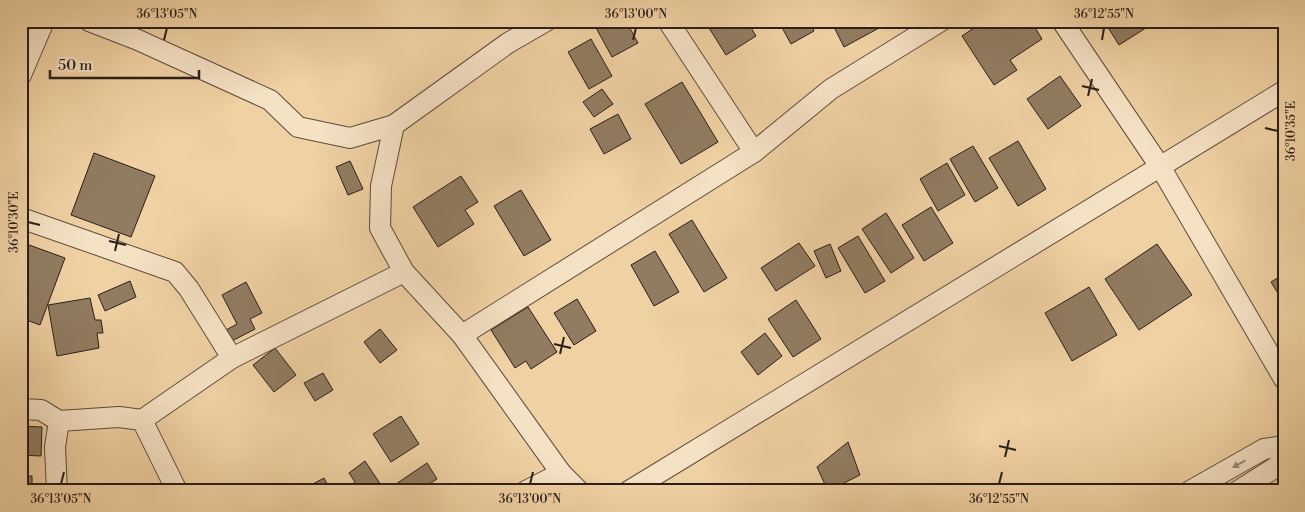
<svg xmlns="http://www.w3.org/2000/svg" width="1305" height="512" font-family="'Libre Bodoni',serif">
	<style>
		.building { fill: #917c61; stroke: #2a1f18 }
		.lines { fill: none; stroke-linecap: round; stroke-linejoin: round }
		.minor-casing { stroke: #5c4c3b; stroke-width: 22 }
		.minor { stroke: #f5e1c4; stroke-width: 20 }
		.oneway { fill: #9a8a77 }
		.ticks { fill: none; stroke: #2a1f18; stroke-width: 2 }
		.neatline { fill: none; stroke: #2a1f18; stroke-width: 2 }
		.ticks-label { font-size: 12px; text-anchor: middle; fill: #2a1f18 }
	</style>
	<rect width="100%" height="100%" fill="#f0d1a4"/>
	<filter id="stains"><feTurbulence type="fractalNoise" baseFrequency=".004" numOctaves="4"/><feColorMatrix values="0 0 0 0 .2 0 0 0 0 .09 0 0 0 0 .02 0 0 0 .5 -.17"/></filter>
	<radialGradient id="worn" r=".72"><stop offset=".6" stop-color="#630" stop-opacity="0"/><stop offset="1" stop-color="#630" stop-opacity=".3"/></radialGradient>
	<g class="building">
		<path d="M603,21H626L638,43L612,57L595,26Z"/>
		<path d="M720,21H747L756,36L726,55L709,28Z"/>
		<path d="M809,21L814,31L791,44L779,22Z"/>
		<path d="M831,21H875L879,28L844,47Z"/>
		<path d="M984,21H1031L1042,39L1010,60L1017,70L994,85L962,36Z"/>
		<path d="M1104,21H1157L1119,45Z"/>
		<path d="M591,39L612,76L589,89L568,52Z"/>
		<path d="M1060,76L1081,106L1048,129L1027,99Z"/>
		<path d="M682,82L718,142L681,164L645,104Z"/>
		<path d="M602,89L613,104L594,117L583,102Z"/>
		<path d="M618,114L631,139L604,154L590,129Z"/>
		<path d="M1018,141L1046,189L1018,206L989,158Z"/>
		<path d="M973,146L998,188L975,202L950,159Z"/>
		<path d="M94,153L155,176L131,237L71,215Z"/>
		<path d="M350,161L363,189L348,195L336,167Z"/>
		<path d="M947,163L965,195L938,211L920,179Z"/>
		<path d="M461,176L478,202L465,210L474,224L438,247L413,207Z"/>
		<path d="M521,190L551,240L524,256L494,206Z"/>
		<path d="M931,207L953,243L924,261L902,225Z"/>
		<path d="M886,213L914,258L891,273L862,229Z"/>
		<path d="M692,220L727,278L704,292L669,234Z"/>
		<path d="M858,236L885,281L865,293L838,248Z"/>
		<path d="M21,242L65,258L40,325L21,318Z"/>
		<path d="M799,243L815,266L776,291L761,268Z"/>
		<path d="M830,244L841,271L826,278L814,251Z"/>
		<path d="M1157,244L1192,295L1139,330L1105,279Z"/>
		<path d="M655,251L679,292L654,306L631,265Z"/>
		<path d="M1284,274V303L1271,282Z"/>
		<path d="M130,281L136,297L105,311L98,295Z"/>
		<path d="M246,282L262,313L250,319L255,329L232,341L226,330L237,324L222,295Z"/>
		<path d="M1089,287L1117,335L1072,361L1045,313Z"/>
		<path d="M90,298L95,320H101L103,333H97L99,348L57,356L48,305Z"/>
		<path d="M577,299L596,331L574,345L554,313Z"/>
		<path d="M796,300L821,339L793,357L768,319Z"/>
		<path d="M528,307L557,352L531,369L526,361L515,368L491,330Z"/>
		<path d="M380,329L397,350L380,363L364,342Z"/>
		<path d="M765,333L782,356L758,375L741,352Z"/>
		<path d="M275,348L296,375L274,392L253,365Z"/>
		<path d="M323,373L333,390L315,401L304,383Z"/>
		<path d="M401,416L419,444L391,462L373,434Z"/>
		<path d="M21,426L42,427L41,456L21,455Z"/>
		<path d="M848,442L860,475L828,491L817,467Z"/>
		<path d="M365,461L383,488L379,491H353L350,486L355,482L349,473Z"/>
		<path d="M427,463L437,479L419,491H395L393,486Z"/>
		<rect x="21" y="476" width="11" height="15"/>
		<path d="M324,478L331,491H300Z"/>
	</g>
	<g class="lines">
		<g class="minor-casing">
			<g id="minor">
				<path d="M89,21L138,40L270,100L298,127L350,138L394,125"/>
				<path d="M546,21L508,43L394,125L381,186L380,228L404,272L462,335L561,473L579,491"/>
				<path d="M668,21L754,152"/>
				<path d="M1062,21L1161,168L1284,379"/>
				<path d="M21,75L44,21"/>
				<path d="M21,218L175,272L189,289L232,358"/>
				<path d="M462,335L754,152L831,89L941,21"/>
				<path d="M21,409L41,410L59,421L55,447L57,491"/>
				<path d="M142,420L232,358L404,272"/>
				<path d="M59,421L119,417L142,420L177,491"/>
				<path d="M526,491L561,473"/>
				<path d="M629,491L1284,91"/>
				<path d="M1190,491L1264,449L1284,446"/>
				<path d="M1238,491L1284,462"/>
			</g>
		</g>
		<use href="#minor" class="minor"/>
	</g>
	<defs><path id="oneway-solid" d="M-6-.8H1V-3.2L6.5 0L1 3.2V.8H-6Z" transform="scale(1.25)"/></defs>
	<use class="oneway" href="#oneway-solid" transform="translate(1239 464) rotate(151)"/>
	<path class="ticks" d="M164,40L167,28M633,40L636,28M1102,40L1104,28M1082,86L1099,90M1088,96L1092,79M1265,128L1278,131M28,222L40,225M109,241L126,245M115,251L119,234M554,344L571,348M560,354L564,337M999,446L1016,450M1005,457L1009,440M61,484L64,472M530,484L533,472M999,484L1002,472"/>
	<rect width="1305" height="512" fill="none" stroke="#f0d1a4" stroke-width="55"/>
	<path d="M50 70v8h149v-8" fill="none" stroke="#2a1f18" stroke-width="2.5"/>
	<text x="58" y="70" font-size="15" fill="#2a1f18" stroke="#f5e1c4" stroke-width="4" paint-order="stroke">50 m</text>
	<rect x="28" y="28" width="1250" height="456" class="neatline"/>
	<g class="ticks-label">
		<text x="167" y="18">36°13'05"N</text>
		<text x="636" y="18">36°13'00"N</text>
		<text x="1104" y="18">36°12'55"N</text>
		<text transform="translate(1291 131) rotate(-90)" y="4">36°10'35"E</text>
		<text transform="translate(14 222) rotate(-90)" y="4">36°10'30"E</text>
		<text x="61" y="503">36°13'05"N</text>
		<text x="530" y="503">36°13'00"N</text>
		<text x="999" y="503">36°12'55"N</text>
	</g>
	<rect width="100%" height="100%" filter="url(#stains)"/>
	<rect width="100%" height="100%" fill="url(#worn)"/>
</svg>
